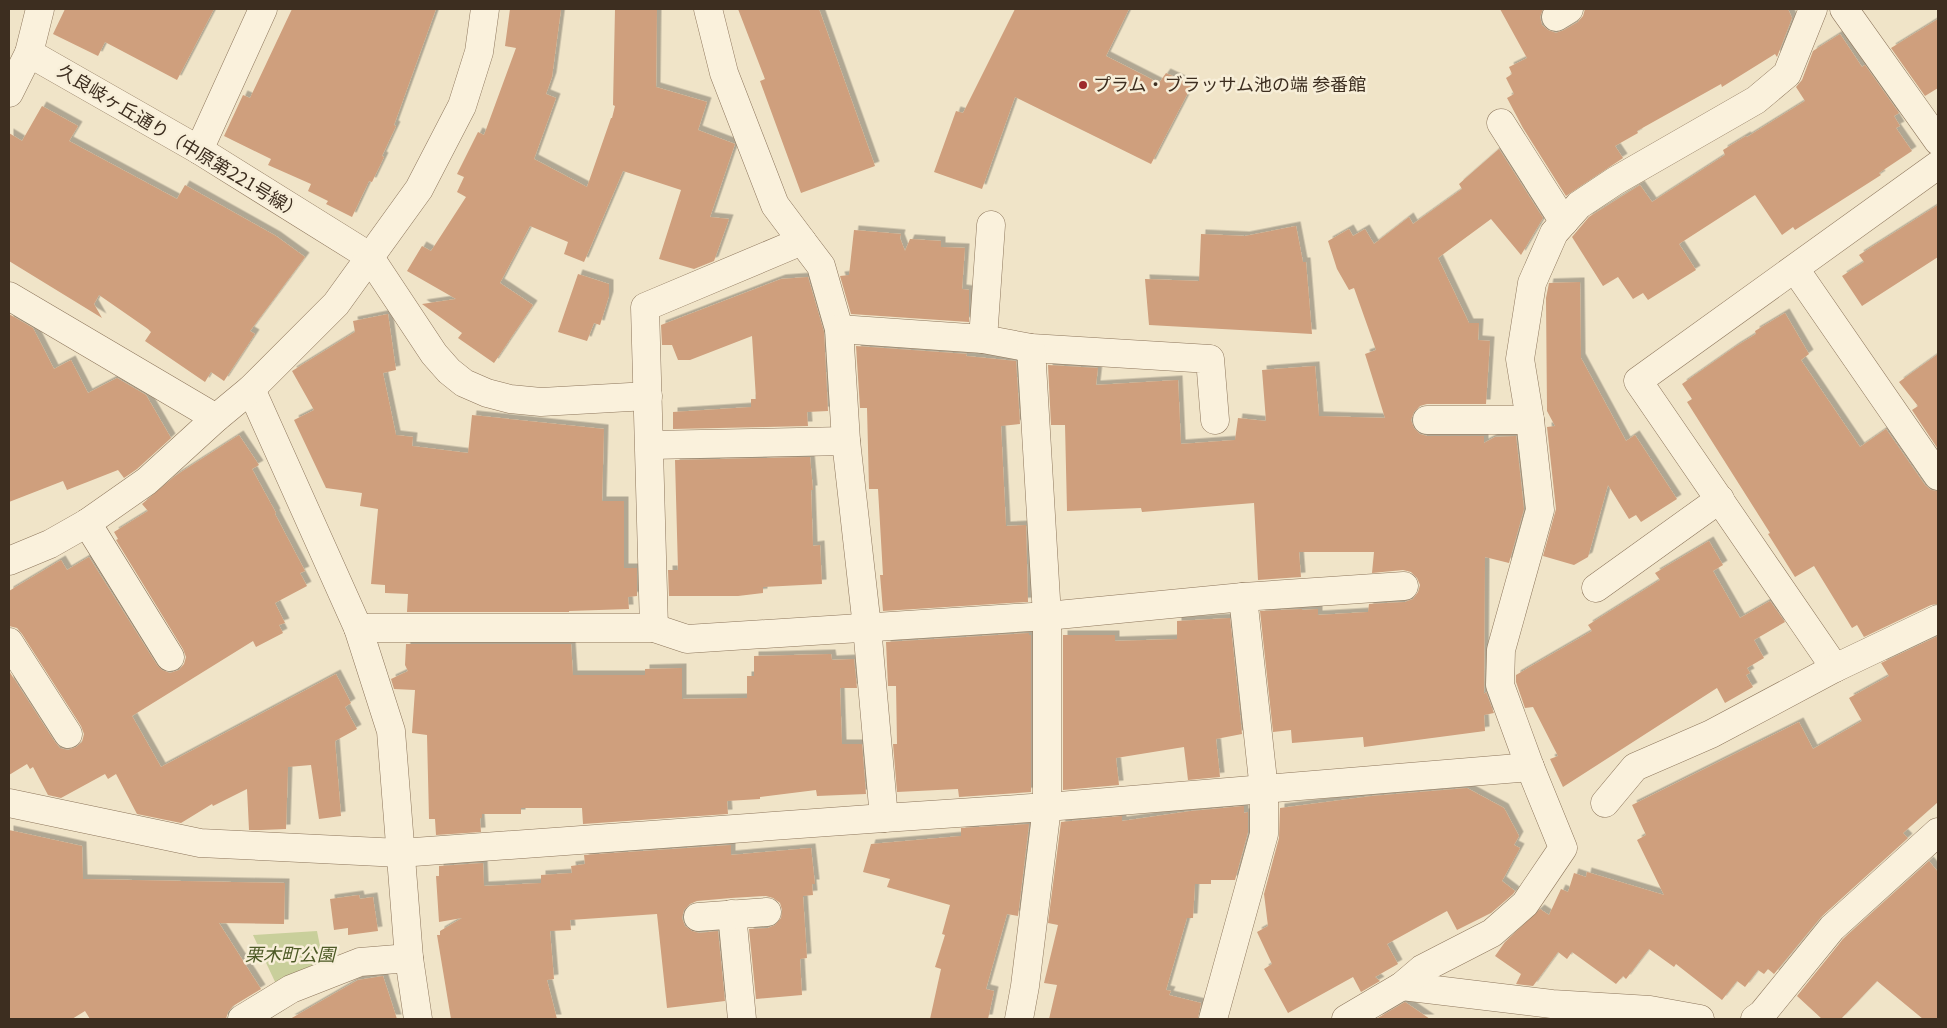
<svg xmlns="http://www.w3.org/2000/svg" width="1947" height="1028" font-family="Georgia,'Noto Sans JP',serif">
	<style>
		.green { fill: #c9cf9b }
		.building { fill: #cf9f7d; filter: url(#shadow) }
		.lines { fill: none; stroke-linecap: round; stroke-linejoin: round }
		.minor-casing { stroke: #8d765c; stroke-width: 29 }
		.minor { stroke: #faf1dc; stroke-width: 28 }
		.poi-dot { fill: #9e2a2b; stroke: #f7eed8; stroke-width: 2 }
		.labels { text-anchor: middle; stroke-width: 5; stroke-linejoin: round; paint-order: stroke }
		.poi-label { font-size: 18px; fill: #3d2e20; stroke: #f7eed8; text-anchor: start }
		.street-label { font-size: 18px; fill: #3d2e20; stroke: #f7eed8 }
		.park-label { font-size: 18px; font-style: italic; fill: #4d5a26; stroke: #f7eed8 }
	</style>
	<defs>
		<filter id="shadow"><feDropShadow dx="4.5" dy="-4.5" stdDeviation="0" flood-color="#0004"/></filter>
	</defs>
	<rect width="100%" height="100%" fill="#f0e4c8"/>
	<path class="green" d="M317,931L324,966L277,986L253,935Z"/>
	<g class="building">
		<path d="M65,9H214L177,80L105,42L98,56L53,34Z"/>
		<path d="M292,9H436L394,125L396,126L382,156L384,157L372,182L369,181L352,217L326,204L328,201L308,191L311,184L268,165L271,159L224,136L243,95L250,98Z"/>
		<path d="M510,9H561L552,77L546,94L556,98L534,159L587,187L611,118H612L615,106L613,105L615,9H657L656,87L707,102L698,130L735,144L710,217L729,219L714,261L694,269L659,259L681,190L623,171L584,262L564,254L568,242L530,226L500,283L533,305L494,363L458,338L462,333L422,304L456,299L407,271L422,246L431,251L466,197L457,192L464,177L457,174L478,132L484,135L516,48L505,46Z"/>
		<path d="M738,9H819L875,166L801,193L760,81L765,79Z"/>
		<path d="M1015,9H1129L1106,56L1159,83L1166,73L1192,85L1151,164L1015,97L982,189L934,172L956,111L963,113Z"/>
		<path d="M1500,9H1543L1540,17L1542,25L1548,30L1556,33L1564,30L1578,22L1583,16L1585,9H1788L1792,18L1777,57L1775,54L1722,87L1721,84L1637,131L1638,133L1615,146L1623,158L1566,196L1523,128L1507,98L1514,94L1506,78L1512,74L1509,67L1527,58Z"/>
		<path d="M1938,19V88L1925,96L1891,48Z"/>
		<path d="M1840,34L1862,67L1865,65L1899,113L1894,116L1900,126L1896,128L1912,151L1879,173L1881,175L1795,230L1793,227L1782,235L1755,195L1679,244L1696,270L1648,300L1643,293L1633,299L1618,277L1603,286L1572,237L1589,217L1640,185L1652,202L1725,155L1723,150L1746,136L1747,137L1805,101L1796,87L1802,80L1813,51Z"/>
		<path d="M42,106L78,126L69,141L177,199L185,185L276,236L305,257L250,331L255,334L224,381L211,372L205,382L145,341L151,332L148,329L99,295L94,304L102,318L9,261V133L22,141Z"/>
		<path d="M1499,149L1543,218L1521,255L1491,219L1438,258L1469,323H1479L1478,340L1490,341L1486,404H1427L1420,406L1414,412L1411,420L1414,428L1420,434L1427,436H1484V443L1495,437L1516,436L1524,509L1509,563L1485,557L1484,694L1486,692L1494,713L1484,715L1485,731L1364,747L1363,737L1292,743L1291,730L1273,732L1260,611L1302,609V610L1318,609V615L1368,612L1369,604L1405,602L1413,599L1418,592L1420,585L1417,578L1411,572L1403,570L1372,573L1374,552H1299L1301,577L1258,580L1254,503L1142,512L1141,508L1067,511L1065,425H1051L1048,365L1098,368L1096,385L1178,380L1181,444L1235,440L1238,418L1266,421L1262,370L1315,366L1319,416L1385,418L1365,354L1376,350L1354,288L1349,290L1337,269L1328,241L1349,229L1353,236L1365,229L1374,244L1409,217L1413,224L1462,189L1459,184Z"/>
		<path d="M1938,205V257L1862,306L1842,276L1864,262L1859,255Z"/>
		<path d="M1296,226L1303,262H1306L1312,334L1149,325L1145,279L1199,281L1201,234L1245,236Z"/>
		<path d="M854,230L901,234L900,238L905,251L910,239L941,241V247L965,248L962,289L969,290V322L851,314L840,276L849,275Z"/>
		<path d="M578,274L609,284V296L600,325L594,323L587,341L558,332Z"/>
		<path d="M808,277L824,332L828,411L807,412L808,426L673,429V412L751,407V399H756L752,336L690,360H678L672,345H662L661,325L781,279Z"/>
		<path d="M1580,282L1581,358L1626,441L1635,435L1677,499L1641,522L1636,515L1629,519L1608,485L1588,557L1574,565L1543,556L1556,509L1547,427L1555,426L1547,411L1546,298L1549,283Z"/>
		<path d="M1785,313L1809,354L1801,360L1860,447L1886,429L1925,485L1931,490L1938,491V604L1931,605L1864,637L1857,625L1852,628L1814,566L1795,577L1768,534L1770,533L1687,402L1692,399L1682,384L1735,347L1756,334L1755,331Z"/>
		<path d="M9,314L33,328L54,369L71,360L88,393L117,378L146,395L171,438L137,469L124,478L118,470L67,490L63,481L9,502Z"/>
		<path d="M388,314L396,370L383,373L396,435L413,437L412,446L468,453L472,415L604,429L602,501H624V568H637V596L628,597L629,609L569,611V612H407L408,594L385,593V585L371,584L378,509L360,506L362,493L326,488L294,420L314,410L292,371L355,332L353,321Z"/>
		<path d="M856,346L967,354L966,356L1016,361L1020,424L1001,426L1006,526L1026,525L1028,602L883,611L880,575H883L878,489H869L867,408H860Z"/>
		<path d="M1938,354V449L1912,410L1918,406L1899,382Z"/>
		<path d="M239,435L259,465L252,469L276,513L275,514L305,571L300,573L307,586L275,603L285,623L279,625L283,633L256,647L253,641L132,716L161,767L336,674L351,703L345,707L357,729L335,741L341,816L319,819L311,765L288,767L286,829L261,830H249L247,789L213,806L212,804L181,823L137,814L116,774L108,779L105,774L61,798L48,795L33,767L30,769L27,764L9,775V671L55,742L60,748L68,750L76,747L82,742L84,734L81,726L22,634L17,628L9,626V591L61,560L67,570L89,557L157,665L162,670L170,673L179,670L184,664L186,657L183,649L116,540L118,539L114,532L148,511L142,504L175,476Z"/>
		<path d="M810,457L813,490H811L813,546L820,545L822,584L763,587V593L738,596H669L668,570H678L675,460Z"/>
		<path d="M1709,541L1723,565L1713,571L1740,618L1770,601L1785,622L1754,640L1764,658L1747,668L1750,673L1746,675L1753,687L1725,703L1717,688L1563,787L1550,759L1558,756L1533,707L1525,708L1516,682V675L1592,631L1588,625L1660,580L1655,573Z"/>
		<path d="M1230,618L1242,734L1216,739L1220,777L1188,780L1184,747L1116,758L1119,785L1063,790V635H1115V641L1177,639V621Z"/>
		<path d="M1029,633V635H1031V792L959,797L958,789L897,792L893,744H897L896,686H888L886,642Z"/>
		<path d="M1938,636V802L1903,833L1908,838L1821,917L1774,974L1768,969L1764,974L1758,970L1745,987L1737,981L1722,1000L1676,964L1674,967L1649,949L1626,979L1623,976L1616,984L1572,952L1567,959L1558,952L1533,986L1516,984L1521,974L1495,956L1505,942L1540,909L1549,915L1561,889L1568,892L1574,873L1586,877L1587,872L1664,895L1637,840L1646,835L1632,805L1799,722L1813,749L1862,721L1849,698L1889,676L1881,663Z"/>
		<path d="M406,644H571L573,675H645V669L682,668V699L747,698V676H754V656L831,654L832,660L854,659L857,688H840L842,744H862L866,794L817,796L816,790L760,797V799L727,801L728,814L583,824L582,808H521V814H482V818H480L481,832L436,835L435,819H429L427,735L412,733L415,690L394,689L391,679L408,671L405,665Z"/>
		<path d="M1467,788L1504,808L1519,836L1514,845L1520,848L1502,881L1515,891L1513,894L1491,913L1457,930L1447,911L1387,944L1398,964L1375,977L1380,981L1361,992L1353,977L1288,1013L1264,969L1272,964L1257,932L1268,926L1264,894L1279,838L1280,808L1372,796Z"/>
		<path d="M1244,806V813L1248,812V832L1235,880H1211V884H1195L1193,918H1187L1166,990L1171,991L1169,995L1201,1003L1198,1019H1049L1057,985L1044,983L1058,925L1048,923L1061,822L1122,816V821L1191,811Z"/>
		<path d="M1029,824L1018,916L1007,914L986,989L994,991L988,1019H930L941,969L935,967L945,935L942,934L950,905L887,887L890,879L863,872L871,844L961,836V828Z"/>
		<path d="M9,830L82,846L83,879L285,883L284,924L219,923L261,989L233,1006L228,1012L226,1019H90L85,1011L72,1019H9Z"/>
		<path d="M731,845V855L811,848L815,884H812L813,895L803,896L807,958L800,959L802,995L756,999L749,929L768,928L775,925L781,918L782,910L780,903L773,898L766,896L731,898L697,901L690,904L684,910L682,918L685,926L692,931L699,933L718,931L725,1001L667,1008L657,914L570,920L571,930L550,931L554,979L547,980L557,1019H451L437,935H440V931L462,918L439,922L436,876H439V866L483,863L484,886L541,883V875L572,873L571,866L585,864L584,855Z"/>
		<path d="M1929,861L1938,872V1019H1923L1877,981L1841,1019H1822L1797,996L1843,939Z"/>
		<path d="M359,895L360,899L373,897L378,931L348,935V928L334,930L330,899Z"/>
		<path d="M383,976L397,1019H290L358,980Z"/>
		<path d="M1405,1002L1430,1019H1376Z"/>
	</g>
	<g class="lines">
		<g class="minor-casing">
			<g id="minor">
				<path d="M40,9L29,53L199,150L369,256L434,354L449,371L464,383L487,393L510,399L541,402L648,396"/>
				<path d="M1844,9L1938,141"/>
				<path d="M1556,17L1569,9"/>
				<path d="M9,93L29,53"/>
				<path d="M1501,123L1564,222"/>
				<path d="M199,150L263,9"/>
				<path d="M1938,165L1638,381L1835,668L1938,619"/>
				<path d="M802,241L821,266L839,329L846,441L867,627L884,818"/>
				<path d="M1795,269L1938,476"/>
				<path d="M9,296L216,418"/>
				<path d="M839,329L983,339L1031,348L1210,359L1215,420"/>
				<path d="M983,339L991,225"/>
				<path d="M251,389L358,628L391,731L409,958L418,1019"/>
				<path d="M1427,420H1530"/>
				<path d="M650,445L846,441"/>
				<path d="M87,523L170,657"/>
				<path d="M9,561L50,544L87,523L147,481L216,418L251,389L336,304L419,189L462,106L479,52L485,9"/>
				<path d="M1596,588L1720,499"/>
				<path d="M358,628H654L687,639L1047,616L1243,597L1404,586"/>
				<path d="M654,628L645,307L802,241L775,205L724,73L708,9"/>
				<path d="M9,642L68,734"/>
				<path d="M9,803L200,843L400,853L884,818L1047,807L1530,767"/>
				<path d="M1605,803L1635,767L1711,734L1835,668"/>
				<path d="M732,914L742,1019"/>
				<path d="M698,917L767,912"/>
				<path d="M1402,986L1552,1004L1650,1010L1700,1019"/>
				<path d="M242,1019L291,989L360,962L409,958"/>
				<path d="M1019,1019L1025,986L1047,807V616L1031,348"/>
				<path d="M1213,1019L1264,834V790L1243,597"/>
				<path d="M1346,1019L1402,986L1422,969L1492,933L1525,904L1563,848L1530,767L1500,685L1501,650L1540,510L1530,420L1520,359L1532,283L1554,233L1579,205L1615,181L1756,100L1787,74L1813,9"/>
				<path d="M1755,1019L1762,1014L1832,928L1938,832"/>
			</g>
		</g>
		<use href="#minor" class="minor"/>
	</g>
	<circle class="poi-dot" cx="1083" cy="85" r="5"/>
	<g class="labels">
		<g class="poi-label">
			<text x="1093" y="91">プラム・ブラッサム池の端 参番館</text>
		</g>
		<g class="street-label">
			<text transform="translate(180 142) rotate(31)" y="6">久良岐ヶ丘通り（中原第221号線）</text>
		</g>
		<g class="park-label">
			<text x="290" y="961">栗木町公園</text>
		</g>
	</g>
	<rect width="1947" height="1028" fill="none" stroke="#3d2e20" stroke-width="20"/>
</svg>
